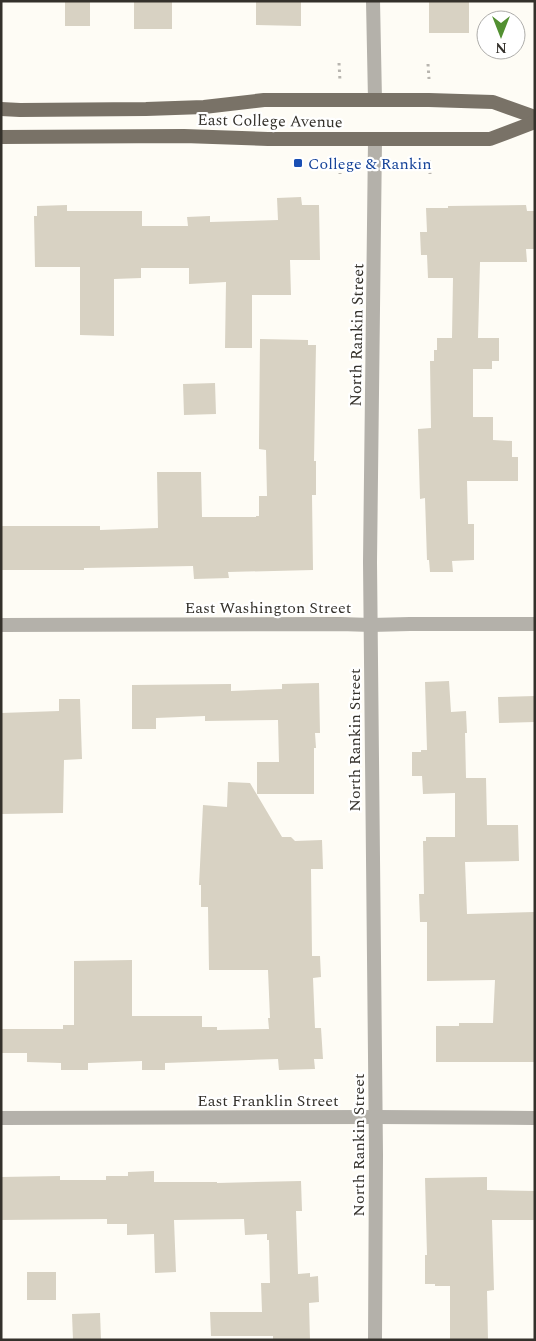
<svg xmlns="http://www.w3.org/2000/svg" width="536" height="1341" font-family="Spectral,serif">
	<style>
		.building { fill: #d8d2c3 }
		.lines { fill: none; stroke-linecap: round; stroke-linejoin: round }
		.path { stroke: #b8b5af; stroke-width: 3; stroke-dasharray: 2.5 4; stroke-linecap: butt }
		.minor { stroke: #b4b1aa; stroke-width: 14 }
		.primary { stroke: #797267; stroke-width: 14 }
		.transit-dot { fill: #1a4fb4; stroke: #fff; stroke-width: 2 }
		.labels { text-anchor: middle; stroke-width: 4.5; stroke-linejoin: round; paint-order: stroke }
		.street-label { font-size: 16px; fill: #34312b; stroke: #fff }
		.transit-label { font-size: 16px; fill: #164399; stroke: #fff; text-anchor: start }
	</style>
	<rect width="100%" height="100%" fill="#fefcf5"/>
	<g class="building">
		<rect x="65" y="1" width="25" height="25"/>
		<rect x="134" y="1" width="38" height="28"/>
		<path d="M256,1H301V26L256,25Z"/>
		<rect x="429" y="1" width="40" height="32"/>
		<path d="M301,197L302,205H319L320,260H290L291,295H252V348H225L226,282L189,284V268H141V278L114,279V336L80,335V267H35L34,216H37V206L67,205V211H142V226H188L187,217L210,216V222L278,220L277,198Z"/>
		<path d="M526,205L527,211H535V249H526L527,262H480L478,338H499V361H492V369H473V417H493V440L512,441V457H518V481H467L468,524H474V560L452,561L453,572H430L429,560H427L425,498L420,499L418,429L431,428L430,361H434V350H437V338H452L453,278H428L427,255H421L420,232H427L426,208H448V206Z"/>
		<path d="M260,339L308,340V345H316L314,461H316V495H312L313,570L228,572L229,578L194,579L193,566L84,568V570H1V526H100V530L158,528L157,472H201L202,517H256V516H259V496H267L266,450L259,449V441Z"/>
		<path d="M215,383L216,414L184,415L183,384Z"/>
		<path d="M449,681L451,712L466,711L467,733H465L466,778H486L487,825H518L519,861L465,862L467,914L534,912L535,1062H436V1026H459V1023H493L495,980L427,981V922H420L419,894H424L423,841H426V837H455V793L423,794L422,776H412V752H421V750H427L425,682Z"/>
		<path d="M319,683L320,733H315L316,748H314V794H257V762H279L278,720L205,721V716L156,718V729H132V685L231,684V691L282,689V684Z"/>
		<path d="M535,696V722L499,723L498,697Z"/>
		<path d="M59,699H80L82,759L64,760L63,813L1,814V713L59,711Z"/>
		<path d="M228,782L250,783L282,837H291L295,841L322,840L323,869H311L312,956H320L321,977L313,978L315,1028H321L323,1059H314L315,1069L279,1070L278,1059L165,1063V1070H142V1061L88,1063V1070H61V1063L27,1062V1053H1V1029H63V1025H74V961L132,960V1016H202V1027H217V1030L269,1029L268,1018H270L268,970H209L208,907H201V885H199L203,805L227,807Z"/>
		<path d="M154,1171V1182H217V1183L301,1181L302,1211H296L298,1274L310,1273V1277L318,1276L319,1302L309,1303L310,1340H273V1336H211L210,1312H262L261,1283H270L269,1240H267V1234L245,1235L244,1219L174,1220L176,1272L155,1273L154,1234L127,1235V1224H107V1219L1,1220V1177L60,1176V1180H106V1176H128V1172Z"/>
		<path d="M487,1177V1190L535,1191V1220H492L494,1290L487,1291L488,1340H450V1286H435V1284H425V1255H427L425,1178Z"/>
		<rect x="27" y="1272" width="29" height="28"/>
		<path d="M100,1313L101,1340H73L72,1314Z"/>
	</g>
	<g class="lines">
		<g class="path">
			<path d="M339,63L340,81"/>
			<path d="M428,64L429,79"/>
			<path d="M340,160V174"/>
			<path d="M429,160L430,174"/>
		</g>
		<g class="minor">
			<path d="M373,1L375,100"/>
			<path d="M375,140L370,562L376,1155L375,1340"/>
			<path d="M1,625L340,624L371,625L410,624H535"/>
			<path d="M1,1118L376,1117L535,1118"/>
		</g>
		<g class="primary">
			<path d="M1,109L20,110L146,109L204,107L264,100H429L493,102L535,117"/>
			<path d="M1,137L184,136L268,139H490L535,122"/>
		</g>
	</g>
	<rect class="transit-dot" x="293" y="158" width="10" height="10" rx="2.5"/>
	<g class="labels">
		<g class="street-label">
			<text transform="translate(270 120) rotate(1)" y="6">East College Avenue</text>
			<text transform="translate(356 335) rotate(-89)" y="6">North Rankin Street</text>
			<text x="268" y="613">East Washington Street</text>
			<text transform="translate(354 740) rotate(-90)" y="6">North Rankin Street</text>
			<text x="268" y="1106">East Franklin Street</text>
			<text transform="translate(358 1145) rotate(-90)" y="6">North Rankin Street</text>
		</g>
		<g class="transit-label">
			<text x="308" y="169">College &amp; Rankin</text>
		</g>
	</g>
	<rect width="536" height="1341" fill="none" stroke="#34312b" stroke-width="5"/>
	<g transform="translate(501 35) rotate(180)"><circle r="24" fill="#ffffff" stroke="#aeadaa"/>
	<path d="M0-4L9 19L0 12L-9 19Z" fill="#529031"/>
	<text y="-8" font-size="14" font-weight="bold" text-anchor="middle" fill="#34312b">N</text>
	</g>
</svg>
